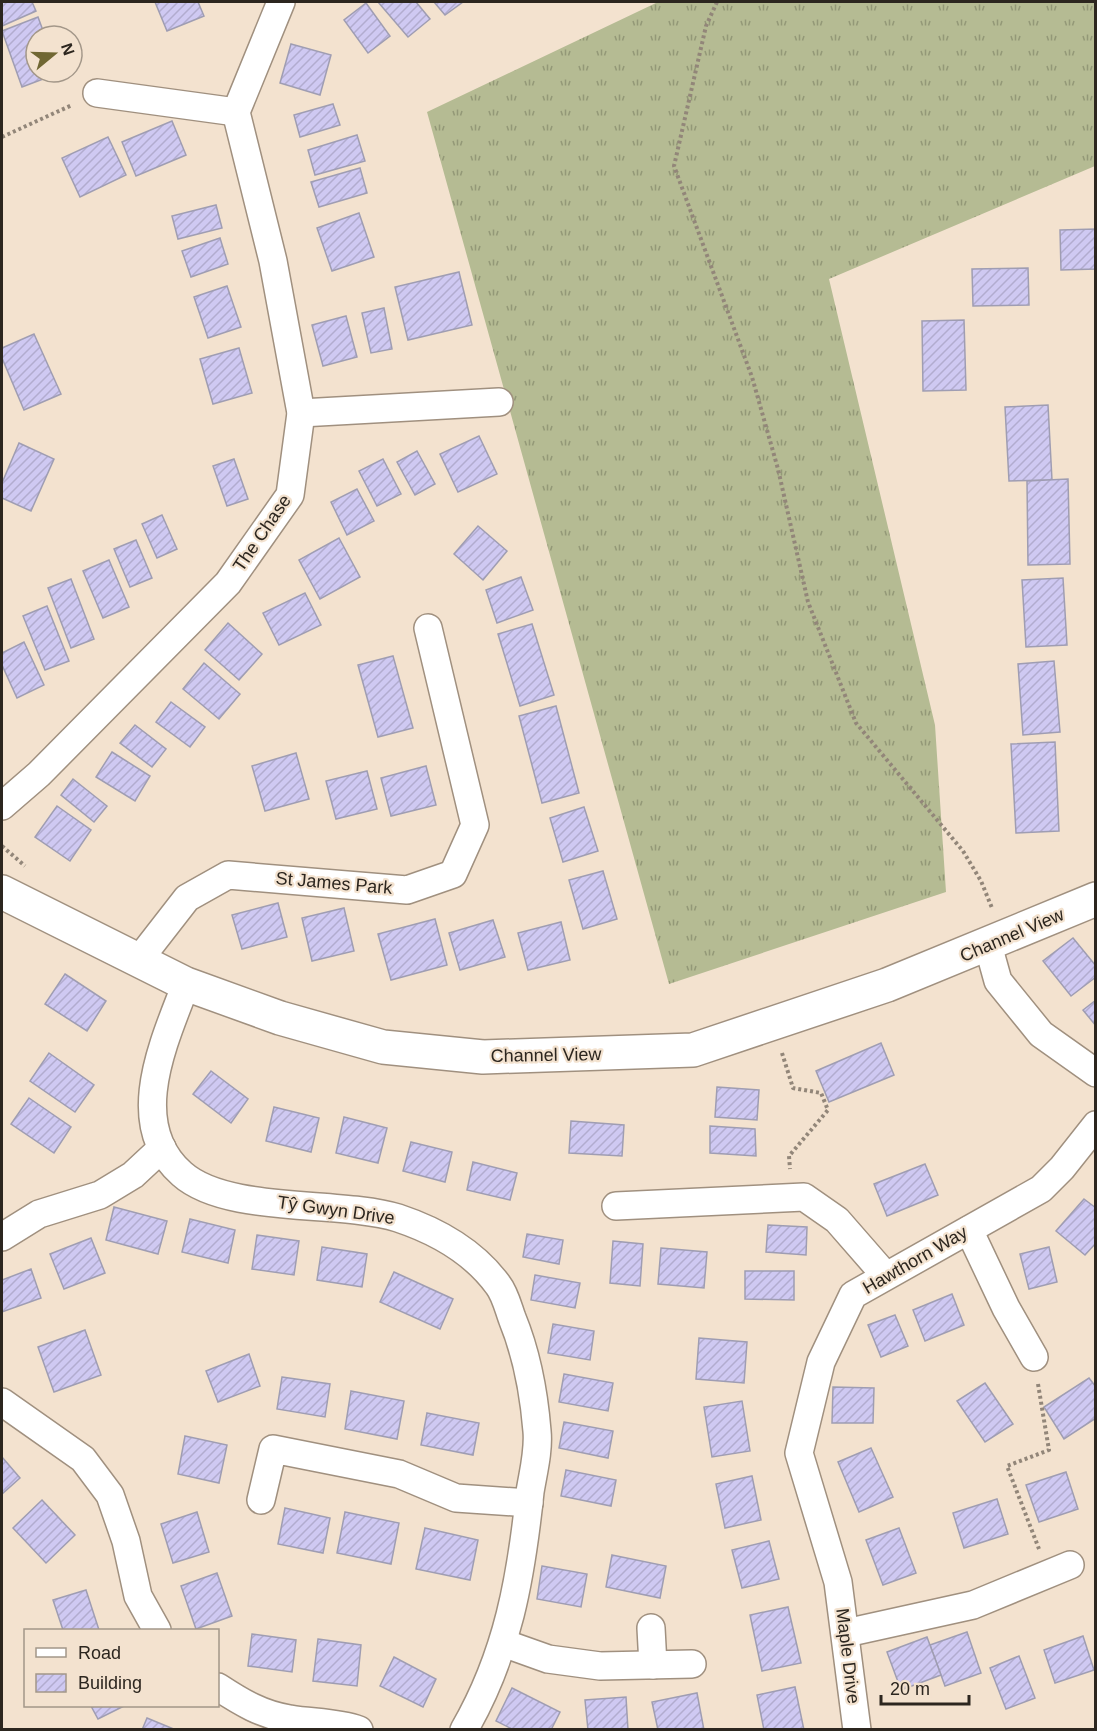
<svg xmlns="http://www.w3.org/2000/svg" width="1097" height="1731" font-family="Arial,sans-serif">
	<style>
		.grass { fill: url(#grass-tufts) }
		.building { fill: url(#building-hatch); stroke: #9f9db2; stroke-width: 1.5 }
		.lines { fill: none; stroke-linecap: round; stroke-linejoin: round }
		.street-casing { stroke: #a0907f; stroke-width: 30 }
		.secondary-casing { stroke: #a0907f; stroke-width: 36 }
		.path { stroke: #928679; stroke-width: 4; stroke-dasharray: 3 3; stroke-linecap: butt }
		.street { stroke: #fff; stroke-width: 27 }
		.secondary { stroke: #fff; stroke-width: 33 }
		.labels { text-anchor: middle; stroke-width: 4.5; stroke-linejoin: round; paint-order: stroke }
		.street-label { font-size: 18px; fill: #2c261f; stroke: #f3e2cf }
	</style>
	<defs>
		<pattern id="grass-tufts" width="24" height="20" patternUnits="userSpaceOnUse" patternTransform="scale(1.5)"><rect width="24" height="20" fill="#b5bb93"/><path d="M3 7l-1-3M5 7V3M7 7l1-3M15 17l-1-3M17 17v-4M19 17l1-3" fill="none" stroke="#939877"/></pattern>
		<pattern id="building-hatch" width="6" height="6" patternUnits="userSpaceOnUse" patternTransform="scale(1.5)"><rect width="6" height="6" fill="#cfc9f2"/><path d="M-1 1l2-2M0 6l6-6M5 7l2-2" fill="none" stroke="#b2accf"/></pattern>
	</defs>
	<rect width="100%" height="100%" fill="#f3e2cf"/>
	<path class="grass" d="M658,2H1095V166L829,279L935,725L946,892L669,984L427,112Z"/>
	<g class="building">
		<path d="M2,2H32L36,11L2,26Z"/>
		<path d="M155,2H198L204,16L167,31Z"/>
		<path d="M378,2H416L430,19L408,37Z"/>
		<path d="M434,2H463L445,15Z"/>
		<path d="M366,3L390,36L368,53L344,20Z"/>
		<path d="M38,17L45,36H36V72L59,73L22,87L2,31Z"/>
		<path d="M291,44L331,55L320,95L280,83Z"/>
		<path d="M333,104L340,125L300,137L294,115Z"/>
		<path d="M172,121L186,155L136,176L122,142Z"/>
		<path d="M357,135L365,161L315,175L308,150Z"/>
		<path d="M108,137L126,175L80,197L62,158Z"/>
		<path d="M360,168L367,193L319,207L311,182Z"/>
		<path d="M216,205L222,228L178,239L172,216Z"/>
		<path d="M359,213L374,257L332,271L317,228Z"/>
		<path d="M1096,229V269L1061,270L1060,230Z"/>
		<path d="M220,238L228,264L191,277L182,251Z"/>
		<path d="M1028,268L1029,305L973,306L972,269Z"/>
		<path d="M459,272L472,325L408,340L395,287Z"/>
		<path d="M227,286L241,327L208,338L194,297Z"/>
		<path d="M384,308L392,349L371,353L362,313Z"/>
		<path d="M346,316L357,357L323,366L312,325Z"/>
		<path d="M964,320L966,390L923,391L922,321Z"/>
		<path d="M34,334L61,394L24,410L2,358V348Z"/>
		<path d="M239,348L252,393L213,404L200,359Z"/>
		<path d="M1048,405L1052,480L1009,481L1005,407Z"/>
		<path d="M479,436L497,474L458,492L440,454Z"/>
		<path d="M19,443L54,459L31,511L2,498V483Z"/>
		<path d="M417,451L435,484L415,495L397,462Z"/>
		<path d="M234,459L248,499L227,506L213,466Z"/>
		<path d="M383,459L401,494L377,506L359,471Z"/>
		<path d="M1068,479L1070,564L1028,565L1027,481Z"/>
		<path d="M357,489L374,521L347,535L331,502Z"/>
		<path d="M162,515L177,549L157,558L142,524Z"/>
		<path d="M478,526L507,551L483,580L454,554Z"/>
		<path d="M339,538L360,577L320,599L299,560Z"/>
		<path d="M136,540L152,578L130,587L114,549Z"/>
		<path d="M109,560L129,607L103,618L83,571Z"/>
		<path d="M521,577L533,610L497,623L486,590Z"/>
		<path d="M1063,578L1067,645L1026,647L1022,580Z"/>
		<path d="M71,579L94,639L71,648L48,588Z"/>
		<path d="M305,593L321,625L279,645L263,613Z"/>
		<path d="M47,606L69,661L45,670L23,616Z"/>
		<path d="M228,623L262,654L239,680L205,650Z"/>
		<path d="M532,624L554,695L520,706L498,634Z"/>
		<path d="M24,642L44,685L17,698L2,665V653Z"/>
		<path d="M393,656L413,728L378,737L358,665Z"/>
		<path d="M1054,661L1060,732L1023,735L1018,664Z"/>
		<path d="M204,663L240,694L219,719L183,689Z"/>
		<path d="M171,702L205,727L190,747L156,722Z"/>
		<path d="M556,706L579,793L542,803L519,716Z"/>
		<path d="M135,725L166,749L152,767L120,743Z"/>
		<path d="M1055,742L1059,831L1016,833L1011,744Z"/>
		<path d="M112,752L150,776L135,801L96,777Z"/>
		<path d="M296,753L309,799L265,811L252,766Z"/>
		<path d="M426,766L436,805L391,816L381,778Z"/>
		<path d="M367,771L377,809L336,819L326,781Z"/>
		<path d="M73,779L107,806L94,822L61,795Z"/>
		<path d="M57,806L91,830L70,861L35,837Z"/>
		<path d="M584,807L598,851L563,862L550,818Z"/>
		<path d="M603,871L617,919L583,929L569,880Z"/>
		<path d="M278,903L287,937L242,949L232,915Z"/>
		<path d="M344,908L354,951L312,961L302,918Z"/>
		<path d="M435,919L447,965L391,980L378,934Z"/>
		<path d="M493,920L505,957L460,970L449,933Z"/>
		<path d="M561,922L570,960L528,970L518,933Z"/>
		<path d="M1073,938L1096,966V977L1071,996L1043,961Z"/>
		<path d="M65,974L106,1001L87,1031L45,1004Z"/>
		<path d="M1096,1000V1026L1083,1010Z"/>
		<path d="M881,1043L894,1075L829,1102L816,1071Z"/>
		<path d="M49,1053L94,1085L75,1112L30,1081Z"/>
		<path d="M211,1071L248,1099L231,1123L193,1094Z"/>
		<path d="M717,1087L759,1090L757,1120L715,1117Z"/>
		<path d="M29,1098L71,1127L54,1153L11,1124Z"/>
		<path d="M274,1107L319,1118L311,1152L266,1141Z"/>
		<path d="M344,1117L387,1128L378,1163L336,1153Z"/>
		<path d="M571,1121L624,1125L622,1156L569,1153Z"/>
		<path d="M710,1126L755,1129L756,1156L710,1153Z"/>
		<path d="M411,1142L452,1152L445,1182L403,1171Z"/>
		<path d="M473,1162L517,1173L510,1200L467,1190Z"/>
		<path d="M925,1164L938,1195L887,1216L874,1184Z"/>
		<path d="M1084,1199L1096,1208V1243L1085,1255L1056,1231Z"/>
		<path d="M114,1207L167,1221L158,1254L106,1240Z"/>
		<path d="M190,1219L235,1230L228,1263L182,1252Z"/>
		<path d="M768,1225L807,1227L806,1255L766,1252Z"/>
		<path d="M527,1234L563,1240L559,1264L523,1257Z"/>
		<path d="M257,1235L299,1241L294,1275L252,1269Z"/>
		<path d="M91,1238L105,1273L64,1289L50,1254Z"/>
		<path d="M613,1241L643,1244L640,1286L610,1283Z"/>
		<path d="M322,1247L367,1254L362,1287L317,1280Z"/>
		<path d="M1049,1247L1057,1282L1029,1289L1020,1254Z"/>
		<path d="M661,1248L707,1252L704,1288L658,1284Z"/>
		<path d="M31,1269L41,1298L2,1312V1280Z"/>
		<path d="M745,1271H794V1300L745,1299Z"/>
		<path d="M394,1272L453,1299L440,1329L380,1302Z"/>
		<path d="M535,1275L580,1283L575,1308L531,1300Z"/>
		<path d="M952,1294L964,1325L925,1341L913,1310Z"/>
		<path d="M895,1315L908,1346L881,1357L868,1325Z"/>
		<path d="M553,1324L594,1331L590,1360L548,1353Z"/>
		<path d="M85,1330L101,1375L54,1392L38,1347Z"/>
		<path d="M699,1338L747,1342L744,1383L696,1379Z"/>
		<path d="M249,1354L260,1386L218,1402L206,1371Z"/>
		<path d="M564,1374L613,1383L608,1411L559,1402Z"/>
		<path d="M282,1377L330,1384L325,1417L277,1409Z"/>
		<path d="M1089,1378L1096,1387V1418L1064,1439L1044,1407Z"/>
		<path d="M985,1383L1013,1424L985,1442L957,1401Z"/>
		<path d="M833,1387L874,1388L873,1423H832Z"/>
		<path d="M351,1391L404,1401L397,1439L345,1429Z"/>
		<path d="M742,1401L750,1451L712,1457L704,1407Z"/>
		<path d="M427,1413L479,1423L473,1455L421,1445Z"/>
		<path d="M564,1422L613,1431L608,1458L559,1448Z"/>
		<path d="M185,1436L227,1445L219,1483L178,1474Z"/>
		<path d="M871,1448L893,1497L859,1512L838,1462Z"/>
		<path d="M2,1457L20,1478L2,1494Z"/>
		<path d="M566,1470L616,1480L611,1506L561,1496Z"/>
		<path d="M1066,1472L1078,1509L1039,1522L1026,1485Z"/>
		<path d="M752,1476L761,1520L725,1528L716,1484Z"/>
		<path d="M997,1499L1008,1534L964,1548L953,1513Z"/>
		<path d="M42,1500L75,1535L46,1563L13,1528Z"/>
		<path d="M285,1508L330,1518L323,1553L278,1544Z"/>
		<path d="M197,1512L209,1552L173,1563L161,1524Z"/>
		<path d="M345,1512L399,1523L391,1564L337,1553Z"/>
		<path d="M425,1528L478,1540L470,1580L416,1569Z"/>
		<path d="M899,1528L916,1573L883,1585L866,1540Z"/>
		<path d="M769,1541L779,1579L742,1588L732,1550Z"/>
		<path d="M612,1555L666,1566L660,1598L606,1587Z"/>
		<path d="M542,1566L587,1574L581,1607L537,1599Z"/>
		<path d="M217,1573L232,1616L196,1629L181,1586Z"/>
		<path d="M86,1590L99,1630H63L53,1600Z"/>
		<path d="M788,1607L801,1663L762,1671L750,1615Z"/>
		<path d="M967,1632L981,1673L945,1686L930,1645Z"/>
		<path d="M252,1634L296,1640L292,1672L248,1666Z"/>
		<path d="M1083,1636L1094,1670L1055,1683L1044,1650Z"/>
		<path d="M927,1637L941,1675L901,1690L887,1652Z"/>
		<path d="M318,1639L361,1645L357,1686L313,1681Z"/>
		<path d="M1019,1656L1035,1698L1006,1709L990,1668Z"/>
		<path d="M394,1657L436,1679L423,1707L380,1686Z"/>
		<path d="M795,1687L804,1730H764L757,1695Z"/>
		<path d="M512,1688L560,1712L551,1730H514L496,1721Z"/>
		<path d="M697,1693L704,1730H658L652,1702Z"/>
		<path d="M626,1697L628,1730H588L585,1700Z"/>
		<path d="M91,1706H124L98,1719Z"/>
		<path d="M147,1718L176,1730H142Z"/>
	</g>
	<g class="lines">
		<g class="street-casing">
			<g id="street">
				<path d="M97,93L236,112"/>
				<path d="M301,413L499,402"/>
				<path d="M2,806L39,774L228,583L290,495L301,413L273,261L236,112L281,2"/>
				<path d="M988,945L998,981L1041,1034L1096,1073"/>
				<path d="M138,961L187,898L228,875L407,890L453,874L475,825L428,628"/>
				<path d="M186,984C164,1042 125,1124 182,1174C227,1214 340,1200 398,1218C437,1231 474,1252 498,1285C505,1294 508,1307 512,1318C526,1352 534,1394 537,1431C539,1451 533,1473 530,1492C521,1578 508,1654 464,1730"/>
				<path d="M616,1206L804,1197L837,1220L885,1275"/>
				<path d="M969,1230L1006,1308L1034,1357"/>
				<path d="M2,1237L39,1214L100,1195L133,1175L162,1148"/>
				<path d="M2,1402L83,1459L110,1495L126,1541L138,1596L157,1630"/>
				<path d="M261,1500L273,1449L399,1474L456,1498L529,1503"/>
				<path d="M651,1628L653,1665"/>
				<path d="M846,1633L973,1605L1070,1565"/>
				<path d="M503,1643L548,1659L600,1666L692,1664"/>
				<path d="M218,1687C241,1702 262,1715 290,1719C313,1723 337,1722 359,1730"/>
				<path d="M857,1730L838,1582L799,1453L821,1362L853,1295L1041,1189L1062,1168L1096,1125"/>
			</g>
		</g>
		<g class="secondary-casing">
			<path id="secondary" d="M2,892L186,984L280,1018L383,1047L483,1057L693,1050L887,985L1096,899"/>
		</g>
		<g class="path">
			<path d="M717,2L706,26L674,166L752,377L778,469L808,602L856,723L963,851L981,881L992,908"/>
			<path d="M2,137L72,105"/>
			<path d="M2,846L25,866"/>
			<path d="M782,1053L793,1088L821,1093L828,1110L789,1156L790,1169"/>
			<path d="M1038,1384L1049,1450L1007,1466L1039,1549"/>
		</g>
		<use href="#street" class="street"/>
		<use href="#secondary" class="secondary"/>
	</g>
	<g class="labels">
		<g class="street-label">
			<text transform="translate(262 533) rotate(-56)" y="6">The Chase</text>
			<text transform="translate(334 883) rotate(5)" y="6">St James Park</text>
			<text transform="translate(1012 935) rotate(-23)" y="6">Channel View</text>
			<text transform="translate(546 1055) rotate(-1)" y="6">Channel View</text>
			<text transform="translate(336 1210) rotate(8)" y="6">Tŷ Gwyn Drive</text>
			<text transform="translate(915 1260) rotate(-30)" y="6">Hawthorn Way</text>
			<text transform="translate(848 1656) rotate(83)" y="6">Maple Drive</text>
		</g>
	</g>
	<rect width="1097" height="1731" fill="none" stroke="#2c261f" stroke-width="6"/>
	<rect x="24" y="1629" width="195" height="78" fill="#f3e2cf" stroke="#a39789" stroke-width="1.5"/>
	<rect x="36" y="1648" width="30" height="9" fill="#ffffff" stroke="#a39789" stroke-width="1.5"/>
	<text x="78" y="1659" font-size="18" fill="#2c261f">Road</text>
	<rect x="36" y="1674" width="30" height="18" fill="url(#building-hatch)" stroke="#a39789" stroke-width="1.5"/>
	<text x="78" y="1689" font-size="18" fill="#2c261f">Building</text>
	<g transform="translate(54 54) rotate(71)"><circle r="28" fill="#f3e2cf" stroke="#a39789" stroke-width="1.5"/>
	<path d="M0-4.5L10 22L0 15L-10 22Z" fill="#706733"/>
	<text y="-9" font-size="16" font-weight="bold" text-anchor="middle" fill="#2c261f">N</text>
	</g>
	<path d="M881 1695v9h88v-9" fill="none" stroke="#2c261f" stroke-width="3"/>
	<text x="890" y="1695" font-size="18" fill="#2c261f" stroke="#f3e2cf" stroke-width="4.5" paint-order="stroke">20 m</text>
</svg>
